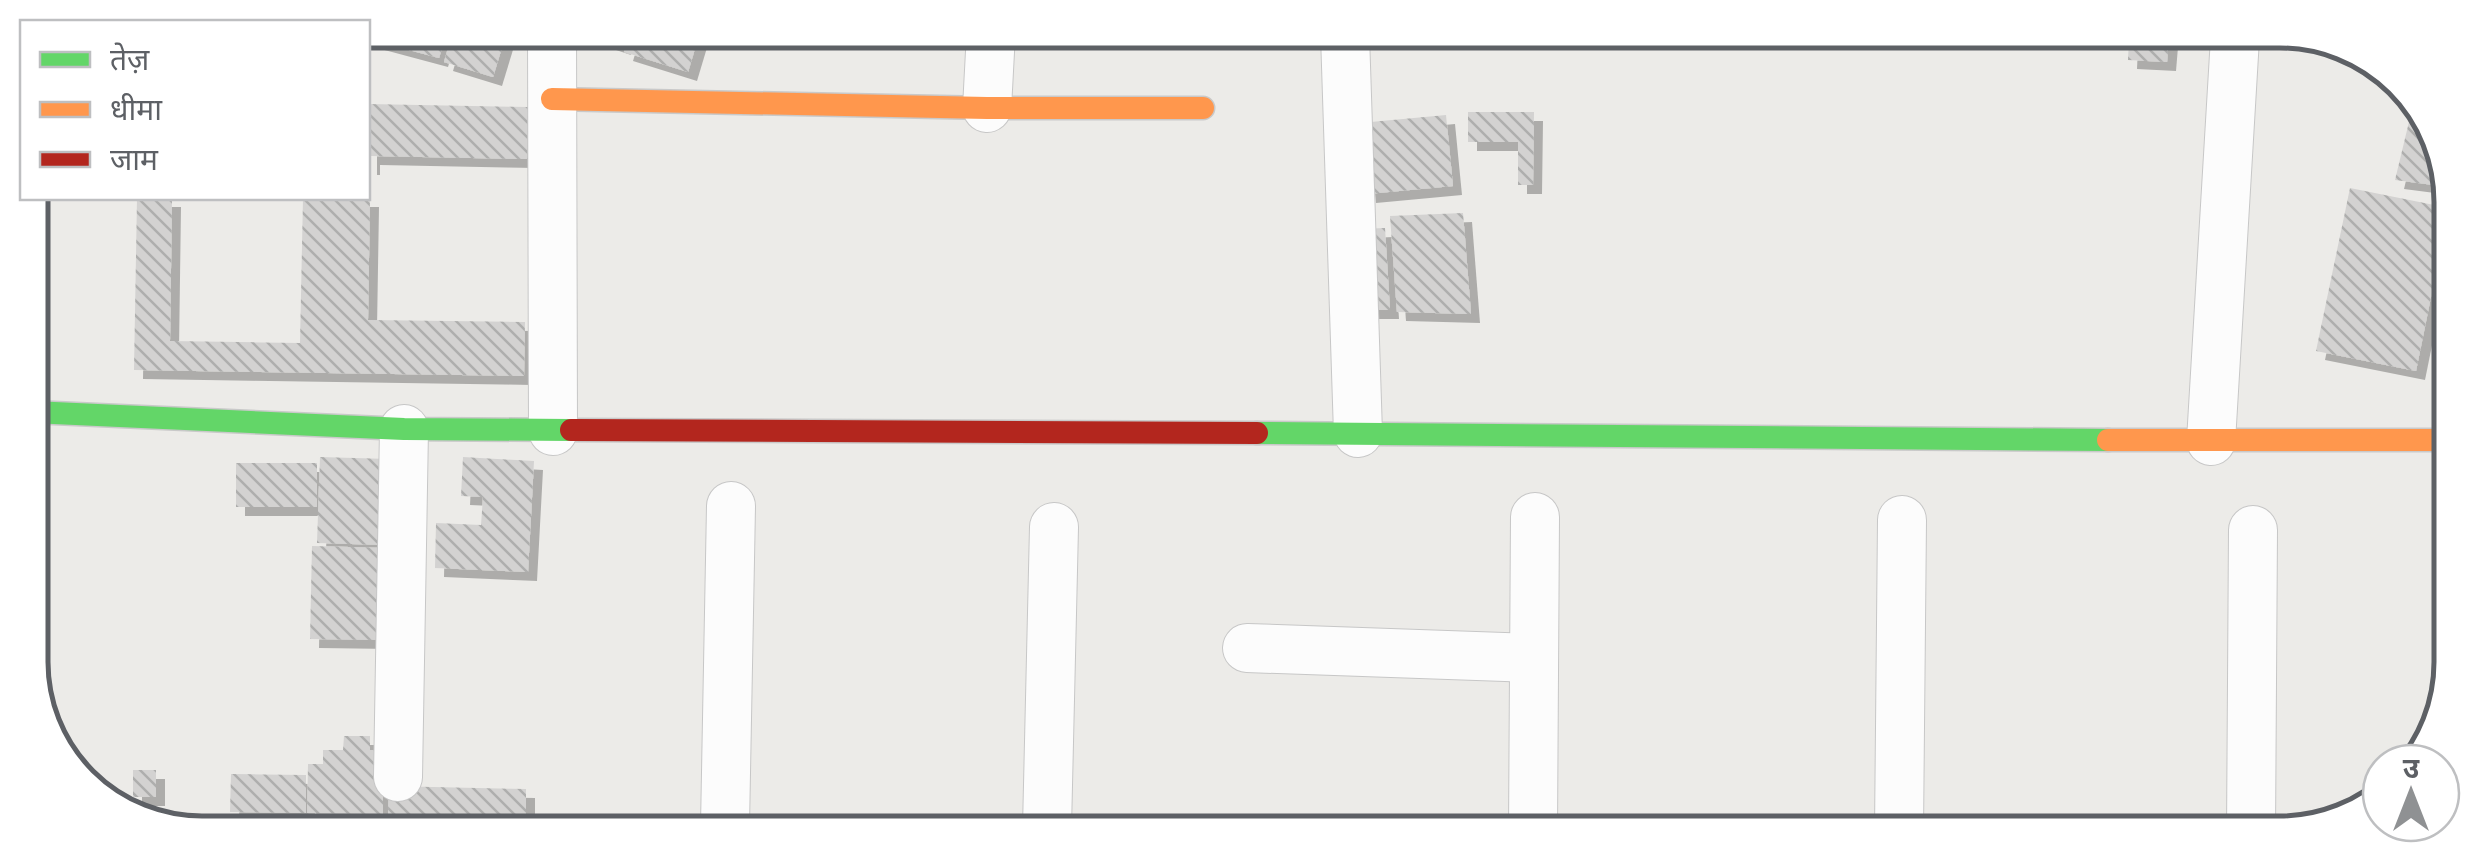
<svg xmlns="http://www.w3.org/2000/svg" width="2481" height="863" font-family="'Open Sans','Noto Sans Devanagari',sans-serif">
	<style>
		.building { fill: url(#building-back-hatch); filter: url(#shadow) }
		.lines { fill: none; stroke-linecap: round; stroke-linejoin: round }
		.street-casing { stroke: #c7c7c7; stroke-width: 50 }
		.fast-casing { stroke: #c9c9c9; stroke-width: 25 }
		.slow-casing { stroke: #c9c9c9; stroke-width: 25 }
		.jam-casing { stroke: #c9c9c9; stroke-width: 25 }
		.street { stroke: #fcfcfc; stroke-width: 48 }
		.fast { stroke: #63d668; stroke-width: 22 }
		.slow { stroke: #ff974d; stroke-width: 22 }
		.jam { stroke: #b3261e; stroke-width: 22 }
		.rim { fill: none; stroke: #5d6065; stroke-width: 5 }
	</style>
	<defs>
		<pattern id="building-back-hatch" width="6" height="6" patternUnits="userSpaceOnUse" patternTransform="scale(2.5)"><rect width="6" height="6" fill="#d3d2d1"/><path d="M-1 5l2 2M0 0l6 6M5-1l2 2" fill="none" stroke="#aeaead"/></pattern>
		<filter id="shadow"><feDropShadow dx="9" dy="9" stdDeviation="0" flood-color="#0004"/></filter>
	</defs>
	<rect width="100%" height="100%" fill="#ecebe8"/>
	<g class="building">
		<path d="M368,31H447L439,58L368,39Z"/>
		<path d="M453,31H507L493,77L444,62Z"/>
		<path d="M580,32H627L622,46Z"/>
		<path d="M630,32H700L688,72L624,52Z"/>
		<path d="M2129,38H2169L2167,62L2128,60Z"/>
		<path d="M2414,101L2449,178V187L2395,180Z"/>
		<path d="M368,104L528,107L527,159L371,156V166H368Z"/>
		<path d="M1468,112H1534L1533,185H1518V142H1468Z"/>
		<path d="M1446,115L1453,186L1367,194L1360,123Z"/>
		<path d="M2350,188L2449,208L2416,371L2316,351Z"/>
		<path d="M137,198H172L170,341L300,343L303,198H370L368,320L525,322L524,376L134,370Z"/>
		<path d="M1463,213L1471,314L1397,312L1390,216Z"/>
		<path d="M1385,228L1390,310H1365L1359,229Z"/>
		<path d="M320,457L389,459L386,545L317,543Z"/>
		<path d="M463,457L534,461L528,572L435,568L436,523L481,525L483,497L461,496Z"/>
		<rect x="236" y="463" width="81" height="44"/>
		<path d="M312,546L385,548L383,640L310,639Z"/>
		<path d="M344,736H370V750H383V814L307,813L308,764H323V750H343Z"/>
		<rect x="133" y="770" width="23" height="27"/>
		<path d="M231,774L306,775V813L230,812Z"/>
		<path d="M389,786L526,789V816L388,814Z"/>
	</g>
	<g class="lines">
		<g class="street-casing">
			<g id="street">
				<path d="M552,31L553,431"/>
				<path d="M1345,35L1358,433"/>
				<path d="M987,108L991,33"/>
				<path d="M2211,441L2235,38"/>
				<path d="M1247,648L1534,658"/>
				<path d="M398,777L404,429"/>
				<path d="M725,826L731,506"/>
				<path d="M1047,828L1054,527"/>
				<path d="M1533,830L1535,517"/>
				<path d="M1899,831L1902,520"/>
				<path d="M2251,833L2253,530"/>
			</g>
		</g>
		<g class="fast-casing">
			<g id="fast">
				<path d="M32,412L404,429L571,430"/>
				<path d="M1257,433L2108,440"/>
			</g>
		</g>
		<g class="slow-casing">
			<g id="slow">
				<path d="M552,99L987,108H1203"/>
				<path d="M2108,440H2446"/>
			</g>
		</g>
		<g class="jam-casing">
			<path id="jam" d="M571,430L1257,433"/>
		</g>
		<use href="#street" class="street"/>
		<use href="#fast" class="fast"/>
		<use href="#slow" class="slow"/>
		<use href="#jam" class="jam"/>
	</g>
	<path d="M0 0H2481V863H0ZM202 48H2280A154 154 0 0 1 2434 202V662A154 154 0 0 1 2280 816H202A154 154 0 0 1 48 662V202A154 154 0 0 1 202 48Z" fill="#fff" fill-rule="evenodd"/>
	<path class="rim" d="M202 48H2280A154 154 0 0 1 2434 202V662A154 154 0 0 1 2280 816H202A154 154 0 0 1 48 662V202A154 154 0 0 1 202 48Z"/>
	<rect x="20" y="20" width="350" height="180" fill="#ffffff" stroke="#bebfc1" stroke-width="2.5"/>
	<rect x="40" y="52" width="50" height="15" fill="#63d668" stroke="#bebfc1" stroke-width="2.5"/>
	<text x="110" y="70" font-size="30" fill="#5d6065">तेज़</text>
	<rect x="40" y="102" width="50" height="15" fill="#ff974d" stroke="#bebfc1" stroke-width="2.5"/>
	<text x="110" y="120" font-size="30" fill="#5d6065">धीमा</text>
	<rect x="40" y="152" width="50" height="15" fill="#b3261e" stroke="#bebfc1" stroke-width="2.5"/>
	<text x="110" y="170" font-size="30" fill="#5d6065">जाम</text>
	<g transform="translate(2411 793)"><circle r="48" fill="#ffffff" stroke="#bebfc1" stroke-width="2.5"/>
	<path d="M0-8L18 38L0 25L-18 38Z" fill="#8f9193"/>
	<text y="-15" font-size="28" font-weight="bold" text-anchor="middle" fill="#5d6065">उ</text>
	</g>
</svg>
